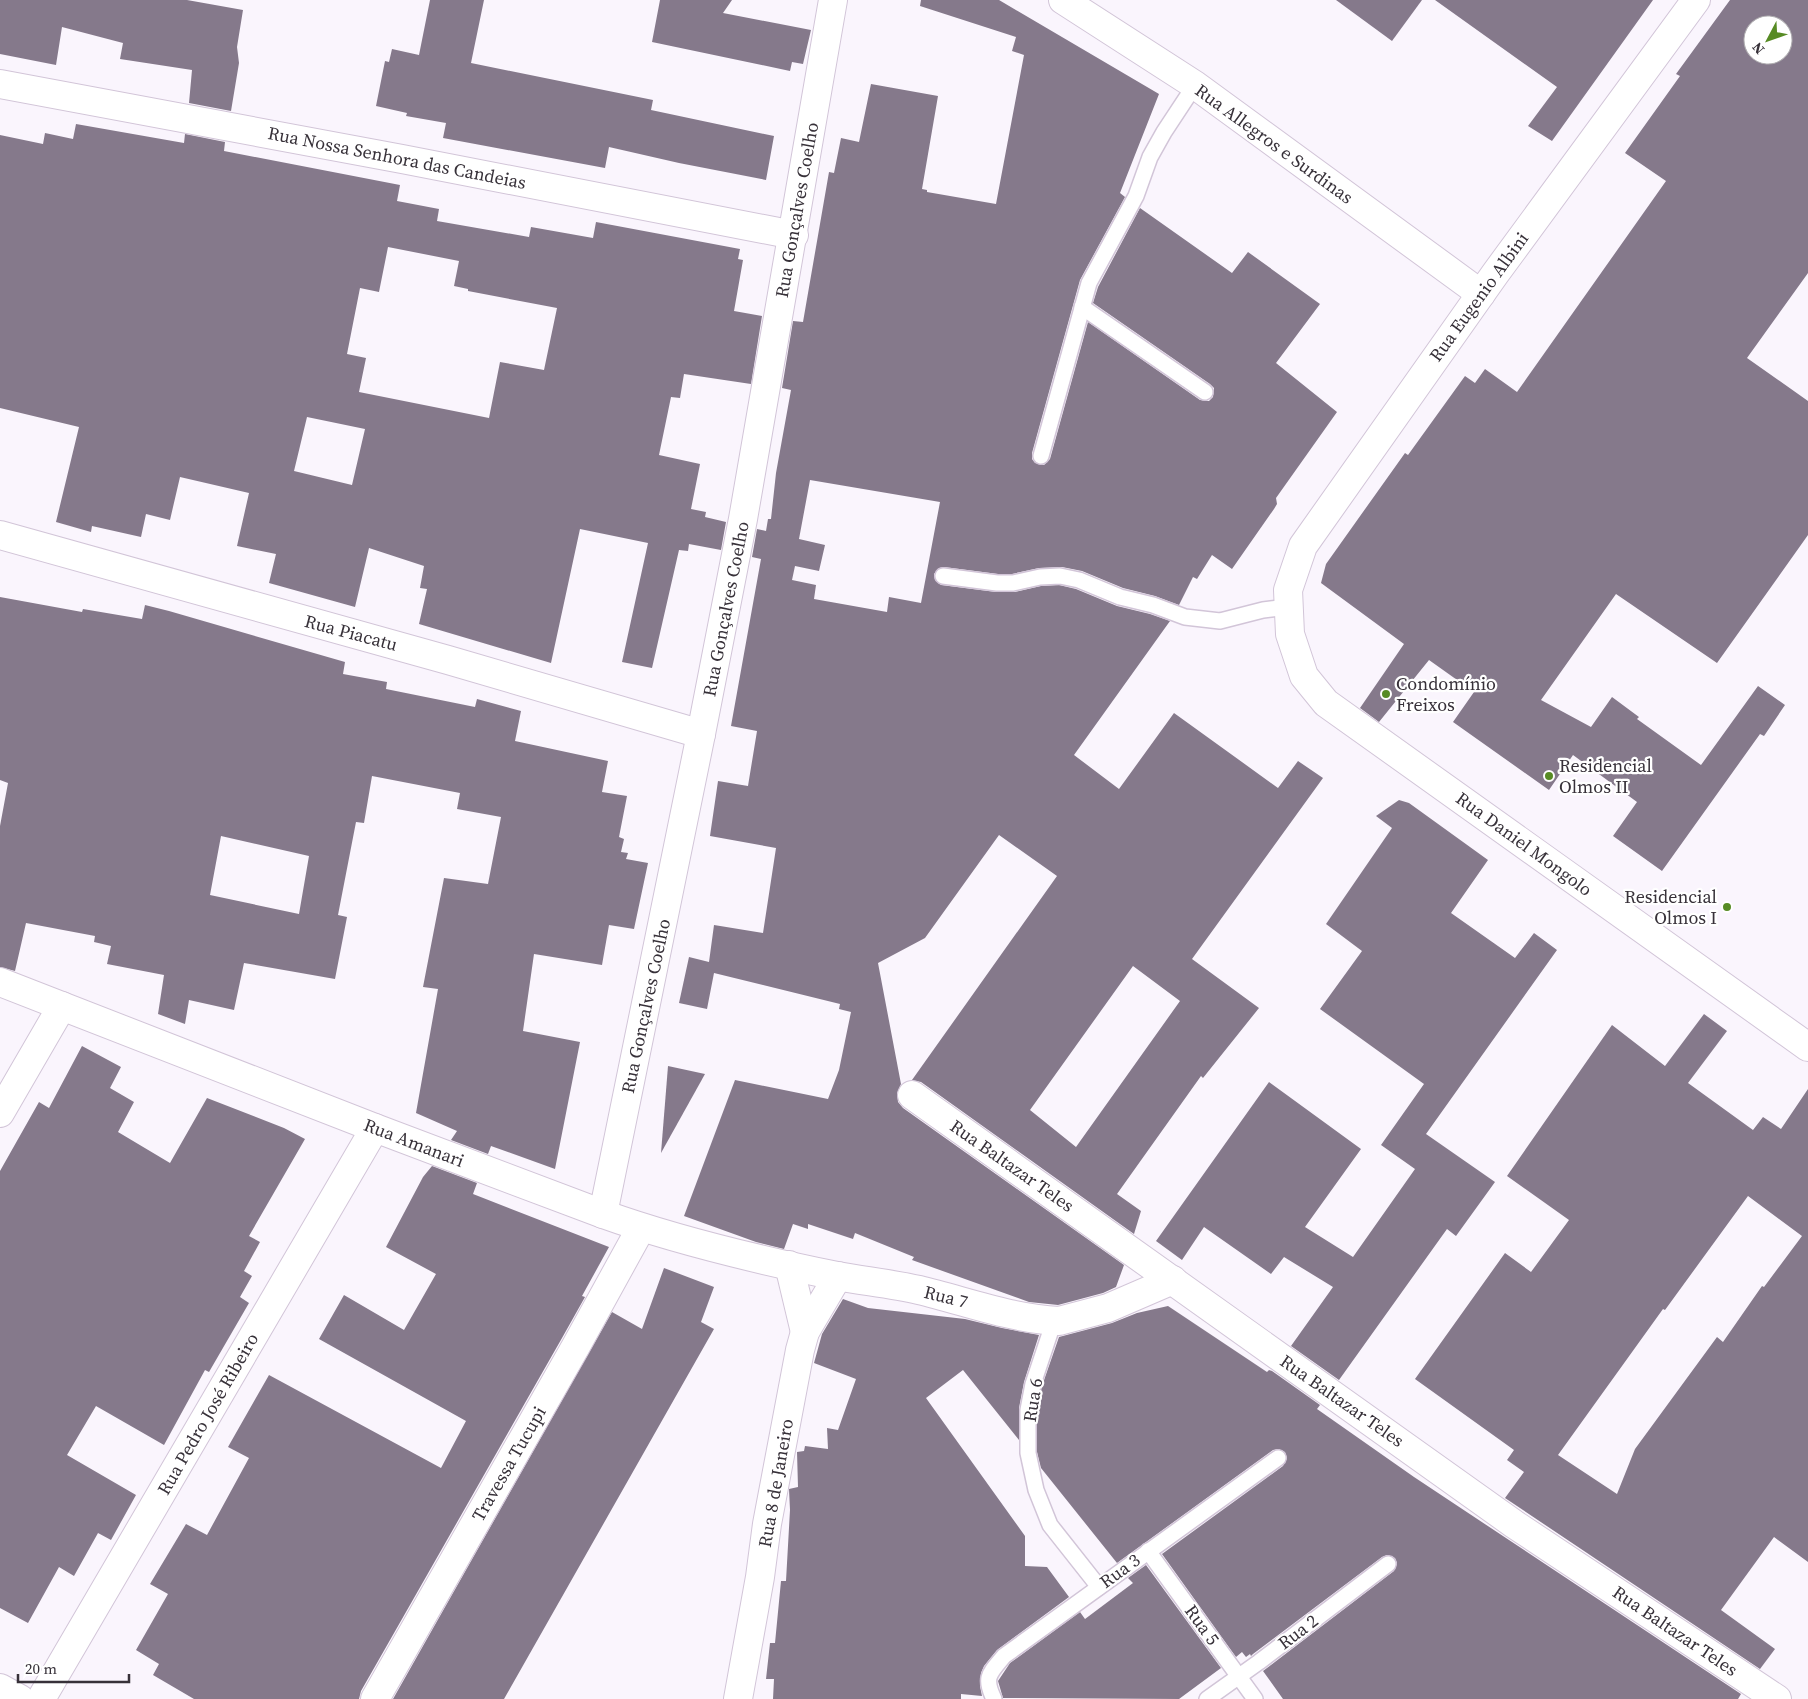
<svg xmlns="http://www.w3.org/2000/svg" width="1808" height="1699" font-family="'Source Serif 4',serif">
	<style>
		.building { fill: #85798b; fill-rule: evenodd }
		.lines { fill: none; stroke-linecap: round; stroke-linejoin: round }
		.service-casing { stroke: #d2c5d8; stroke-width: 18 }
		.minor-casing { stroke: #d2c5d8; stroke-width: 30 }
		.service { stroke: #fff; stroke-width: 15 }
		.minor { stroke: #fff; stroke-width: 28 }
		.poi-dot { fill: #578b24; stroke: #fff; stroke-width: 2 }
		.labels { text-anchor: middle; stroke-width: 4.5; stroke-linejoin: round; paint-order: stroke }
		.street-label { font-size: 18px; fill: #373139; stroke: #fff }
		.poi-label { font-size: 18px; fill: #373139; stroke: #fff; text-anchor: start }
	</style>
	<rect width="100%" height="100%" fill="#faf5fd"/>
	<g class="building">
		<path d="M0,0H187L243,10L237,47L239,63L231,111L189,103L192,70L120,59L123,43L62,27L56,65L0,54Z"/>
		<path d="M430,0H484L471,63L653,100L651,110L774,136L766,180L679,163L609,147L605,168L443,138L446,123L406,116L407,113L376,106L385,61L389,62L392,49L419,55Z"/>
		<path d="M660,0H732L723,13L811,30L803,64L792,62L790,71L652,42Z"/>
		<path d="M921,0H999L1159,94L1120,193L1125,197L1080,280L1032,453V459L1035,463L1044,465L1050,459L1088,322L1200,400L1209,401L1213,397L1214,388L1210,384L1093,303L1098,287L1140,208L1232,273L1248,252L1320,304L1276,363L1337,412L1276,498L1277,504L1274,509L1232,569L1212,555L1197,579L1193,577L1179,605L1155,596L1123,588L1082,571L1062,567L1039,568L1012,574H998L944,567L939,568L934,574L935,580L941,585L996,592H1015L1041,586L1059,585L1076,589L1117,606L1150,614L1170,621L1074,755L1119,789L1174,713L1278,788L1298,761L1323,778L1192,959L1259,1008L1203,1078L1201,1076L1117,1194L1141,1211L1134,1234L921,1082L912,1080L1057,876L999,835L925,938L878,963L901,1084L897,1093L898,1102L903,1108L1124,1265L1116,1287L1103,1293L1058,1305L1029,1302L912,1260L914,1257L855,1233L853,1239L808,1224V1229L793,1224L784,1249L756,1242L684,1216L735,1080L828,1099L839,1070L851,1012L839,1009L840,1004L714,973L707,1009L679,1003L689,957L709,962L714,925L763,933L776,848L710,836L718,781L748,786L757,731L731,726L761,559L752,557L757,529L766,531L768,519H771L776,473L791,390L782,388L793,321L803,322L829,172L834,173L841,138L859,142L871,84L938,96L922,189L927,190V192L996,204L1024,55L1012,51L1016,37L920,6ZM810,480L940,502L921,603L889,597L887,612L814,599L816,585L792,580L795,566L819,571L825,545L799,539ZM1133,966L1180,1001L1076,1147L1030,1110Z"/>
		<path d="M1336,0H1422L1392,41Z"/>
		<path d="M1435,0H1653L1552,141L1528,126L1557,87Z"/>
		<path d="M1730,0H1808V273L1747,358L1808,401V535L1717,663L1616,594L1541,700L1591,727L1612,697L1639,717L1637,719L1701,765L1758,686L1785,705L1764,736L1760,734L1662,871L1613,836L1637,802L1573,755L1549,790L1453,722L1474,692L1429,660L1379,722L1360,708L1404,644L1321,583L1326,564L1358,519L1405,453L1408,455L1465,376L1475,383L1485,369L1517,392L1666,181L1625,153L1680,76L1676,74ZM1753,25H1783V55H1753Z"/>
		<path d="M76,124L184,143L185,134L225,142L224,151L400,185L397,201L439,209L437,221L529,237L531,227L593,238L596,222L740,249L738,259L743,260L734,311L762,316L751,384L684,374L680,398L671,397L659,455L700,464L691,509L706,512L705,517L726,522L721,550L689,544L688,551L679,550L652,668L622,662L648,543L580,529L551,663L419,624L427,589L420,588L424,566L369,548L355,607L269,583L276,554L237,546L249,493L180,477L170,520L146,514L141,537L92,526L91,532L56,522L79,427L0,408V135L43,144L45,133L73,139ZM388,247L459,261L454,286L468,289V291L557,308L544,370L500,362L489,418L359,392L366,358L347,354L360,288L379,292ZM307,417L365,429L352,485L294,471Z"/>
		<path d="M0,597L82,612L83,609L142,619L145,605L169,611L345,662L343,674L387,682L386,689L475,707L477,699L521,711L515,741L608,761L602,792L627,796L619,837L624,839L621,852L628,853L626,859L648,863L634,929L609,925L602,965L534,954L523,1031L580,1042L555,1169L491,1146L488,1154L451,1140L457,1131L416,1113L438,989L423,987L444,878L488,884L501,817L457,809L460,793L372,776L364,823L356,822L338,915L347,917L335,979L244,963L234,1010L189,1000L185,1024L158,1014L164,975L107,964L111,946L94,942L95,936L26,923L15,971L0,967V826L8,783L0,780ZM221,836L309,856L299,914L210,895Z"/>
		<path d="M1399,800L1409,803L1488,860L1451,913L1515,958L1534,933L1557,950L1426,1134L1495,1182L1456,1236L1447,1229L1339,1380L1291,1346L1333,1287L1284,1257L1271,1274L1204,1227L1182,1260L1156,1241L1269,1082L1361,1149L1305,1227L1353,1257L1415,1169L1381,1145L1424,1084L1320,1009L1362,951L1326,924L1392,828L1376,816Z"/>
		<path d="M1704,1014L1727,1031L1688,1083L1753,1130L1763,1117L1781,1129L1808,1089V1562L1774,1537L1721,1610L1775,1649L1760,1669L1505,1498L1524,1472L1507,1460L1514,1450L1415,1379L1505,1253L1531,1272L1569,1220L1507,1176L1612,1025L1665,1066ZM1748,1196L1802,1236L1764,1287L1762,1286L1723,1342L1717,1337L1635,1449L1617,1494L1558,1455L1663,1309L1665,1310Z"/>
		<path d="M82,1046L121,1067L110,1088L134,1102L118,1132L170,1163L207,1098L284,1128L305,1139L249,1236L260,1242L244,1271L252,1276L240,1297L249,1303L209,1372L205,1370L164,1445L96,1406L67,1455L136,1495L111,1540L98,1533L74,1576L59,1567L28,1623L0,1608V1171L39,1102L49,1108Z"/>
		<path d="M668,1066L705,1074L661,1153Z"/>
		<path d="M432,1166L477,1183L473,1194L609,1247L582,1296L585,1297L562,1338L361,1691L359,1699H194L153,1675L159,1664L136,1650L168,1594L150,1584L186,1524L207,1535L249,1458L228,1447L269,1375L441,1468L466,1421L319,1339L344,1295L404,1330L436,1274L386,1247L423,1177Z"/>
		<path d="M664,1268L714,1287L701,1322L714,1329L504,1699H393L612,1312L642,1329Z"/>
		<path d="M843,1299L868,1308L965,1319L1002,1328L1039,1335L1024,1382L1019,1408V1440L963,1370L926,1398L1025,1536V1566L1047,1567L1069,1597L997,1650L984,1666L981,1673L980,1686L982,1696L961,1694V1699H773L774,1679H766L770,1643H775L781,1581H786L790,1510L789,1489L798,1487L797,1452L804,1451L805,1446L828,1449L827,1428L838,1430L856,1379L814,1363L822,1334Z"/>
		<path d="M1168,1306L1267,1372L1269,1370L1272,1371L1320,1405L1317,1409L1414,1477L1741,1694L1738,1699H1283L1263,1671L1394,1571L1397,1563L1395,1558L1387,1555L1382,1557L1253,1654L1251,1656L1250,1654L1246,1657L1242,1652L1236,1657L1162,1554L1283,1466L1287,1458L1285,1452L1278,1449L1273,1450L1117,1563L1041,1468L1037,1452V1411L1042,1386L1059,1337L1112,1323L1137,1313Z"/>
		<path d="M1146,1565L1221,1668L1179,1699L1003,1698L998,1681L1010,1663L1080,1612L1085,1619L1133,1583L1128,1578Z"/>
	</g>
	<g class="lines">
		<g class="service-casing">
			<g id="service">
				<path d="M1082,307L1205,392"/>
				<path d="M1041,456L1089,283L1136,196L1150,157L1164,132L1195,85"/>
				<path d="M943,576L997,583H1013L1040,577L1060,576L1079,580L1120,597L1153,605L1185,617L1220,621L1263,610L1288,607"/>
				<path d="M1054,1321L1033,1384L1028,1410V1453L1036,1490L1050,1525L1099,1587"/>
				<path d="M1148,1551L1255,1699"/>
				<path d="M994,1699C983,1677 990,1673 1004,1656L1278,1458"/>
				<path d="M1207,1699L1259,1662L1388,1564"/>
			</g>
		</g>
		<g class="minor-casing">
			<g id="minor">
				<path d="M1063,0L1195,85L1481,294"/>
				<path d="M1696,0L1495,274L1303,546L1288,590L1290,634L1304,676L1326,703L1808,1047"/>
				<path d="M0,84L402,159L794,235"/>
				<path d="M0,535L448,660L701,734"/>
				<path d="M0,982L375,1128L603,1214C678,1241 759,1260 837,1276C864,1281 892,1284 919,1290C965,1301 1012,1319 1059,1321L1108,1308L1173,1280"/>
				<path d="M912,1095L1514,1524L1777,1699"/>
				<path d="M0,1113L62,1006"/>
				<path d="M603,1214L701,734L743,519L833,0"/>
				<path d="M789,1265L805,1332"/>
				<path d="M0,1688L20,1699"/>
				<path d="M41,1699L375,1128"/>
				<path d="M375,1699L576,1346L641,1228"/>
				<path d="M738,1699L760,1577L767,1524L800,1350L805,1332L838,1276"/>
			</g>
		</g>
		<use href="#service" class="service"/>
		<use href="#minor" class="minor"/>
	</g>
	<g class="poi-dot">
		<circle cx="1386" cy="694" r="5"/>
		<circle cx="1549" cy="776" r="5"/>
		<circle cx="1727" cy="907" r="5"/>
	</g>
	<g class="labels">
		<g class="street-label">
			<text transform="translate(1274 144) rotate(36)" y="6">Rua Allegros e Surdinas</text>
			<text transform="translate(397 158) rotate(11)" y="6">Rua Nossa Senhora das Candeias</text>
			<text transform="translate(797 210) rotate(-80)" y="6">Rua Gonçalves Coelho</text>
			<text transform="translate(1479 297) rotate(-54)" y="6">Rua Eugenio Albini</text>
			<text transform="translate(726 609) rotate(-79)" y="6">Rua Gonçalves Coelho</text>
			<text transform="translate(351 633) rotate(15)" y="6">Rua Piacatu</text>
			<text transform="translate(1524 844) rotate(36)" y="6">Rua Daniel Mongolo</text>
			<text transform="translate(646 1006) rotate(-78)" y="6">Rua Gonçalves Coelho</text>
			<text transform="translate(414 1143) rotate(21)" y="6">Rua Amanari</text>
			<text transform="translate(1012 1166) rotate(35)" y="6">Rua Baltazar Teles</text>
			<text transform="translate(946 1297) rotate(14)" y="6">Rua 7</text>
			<text transform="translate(1033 1400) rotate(-81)" y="6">Rua 6</text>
			<text transform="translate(1342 1401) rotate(35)" y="6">Rua Baltazar Teles</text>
			<text transform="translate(208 1414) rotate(-60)" y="6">Rua Pedro José Ribeiro</text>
			<text transform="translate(509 1464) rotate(-60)" y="6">Travessa Tucupi</text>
			<text transform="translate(776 1483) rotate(-80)" y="6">Rua 8 de Janeiro</text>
			<text transform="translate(1120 1571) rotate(-36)" y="6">Rua 3</text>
			<text transform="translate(1202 1625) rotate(54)" y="6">Rua 5</text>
			<text transform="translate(1675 1631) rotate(34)" y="6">Rua Baltazar Teles</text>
			<text transform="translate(1298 1632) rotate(-37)" y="6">Rua 2</text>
		</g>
		<g class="poi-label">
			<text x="1396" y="690">Condomínio<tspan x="1396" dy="21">Freixos</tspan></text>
			<text x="1559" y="772">Residencial<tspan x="1559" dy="21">Olmos II</tspan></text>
			<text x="1717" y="903" text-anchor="end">Residencial<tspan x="1717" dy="21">Olmos I</tspan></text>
		</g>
	</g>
	<g transform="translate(1768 40) rotate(229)"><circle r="24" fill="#ffffff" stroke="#afadb0"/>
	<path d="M0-4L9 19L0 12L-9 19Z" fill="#578b24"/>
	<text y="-8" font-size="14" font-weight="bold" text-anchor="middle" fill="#373139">N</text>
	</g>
	<path d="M18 1674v8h111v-8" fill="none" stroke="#373139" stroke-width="2.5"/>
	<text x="25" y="1674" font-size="15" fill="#373139" stroke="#ffffff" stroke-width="4" paint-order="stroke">20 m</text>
</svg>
